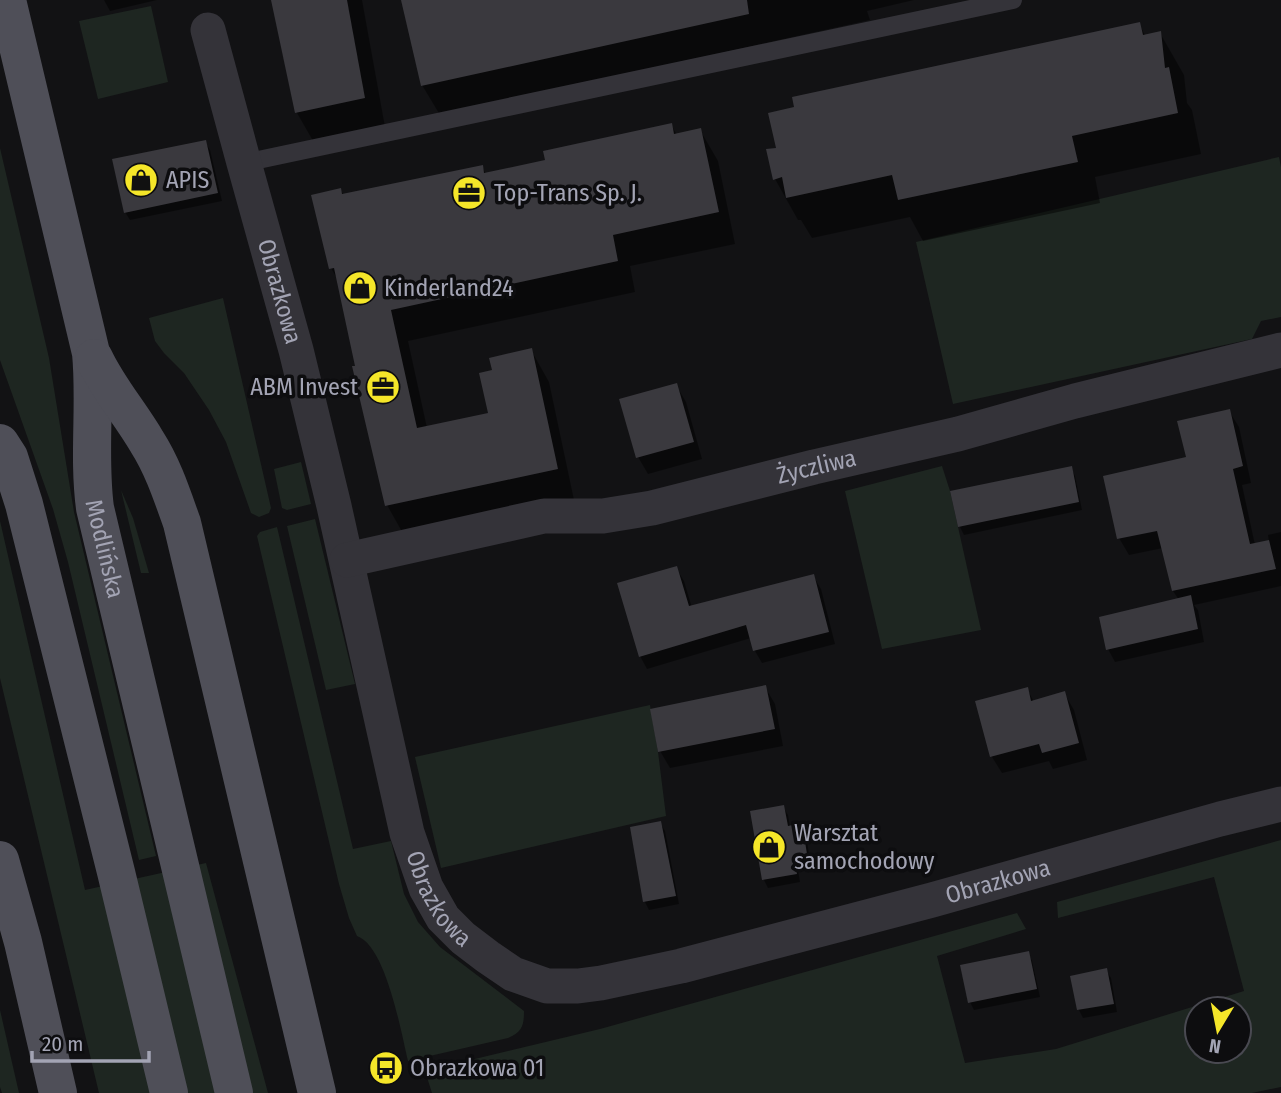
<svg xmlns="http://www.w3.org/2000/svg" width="1281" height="1093" font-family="'Fira Sans Condensed',sans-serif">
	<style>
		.green { fill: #1e2621; fill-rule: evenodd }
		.shadow { fill: #0007 }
		.building { fill: #3a393e }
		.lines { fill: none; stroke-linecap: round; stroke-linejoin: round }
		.lane { stroke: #343339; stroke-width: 18 }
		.street { stroke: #343339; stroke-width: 35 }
		.primary { stroke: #4f4f58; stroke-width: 38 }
		.labels { text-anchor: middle; stroke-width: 7; stroke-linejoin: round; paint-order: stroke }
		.poi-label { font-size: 24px; fill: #a3a4b4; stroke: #0d0d0f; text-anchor: start }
		.street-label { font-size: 24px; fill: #a3a4b4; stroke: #0d0d0f }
	</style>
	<rect width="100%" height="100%" fill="#121214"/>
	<g class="green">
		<path d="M151,6L168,82L98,99L79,21Z"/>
		<path d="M0,148L49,358L74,512L156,856L139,860L68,562L53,509L0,360Z"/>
		<path d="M1279,157L1281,167V317L1261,321L1252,339L953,404L916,242Z"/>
		<path d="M223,298L271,508L269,513L259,517L251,513L226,442L209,410L184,373L164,353L155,341L149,318Z"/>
		<path d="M301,462L311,504L287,510L282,508L274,469Z"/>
		<path d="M942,466L950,491L981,630L882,649L845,491Z"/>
		<path d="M121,490L133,518L149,573H141Z"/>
		<path d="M315,519L355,684L326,690L287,526Z"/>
		<path d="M0,521L85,890L206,863L268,1093H99L0,678Z"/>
		<path d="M277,527L353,849L391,841L404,894L418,922L440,947L524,1011C524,1026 522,1032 508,1038L408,1061C401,1032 386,946 357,936L349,918L339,884L257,536L260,532Z"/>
		<path d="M650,705L658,752L666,816L441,868L415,757Z"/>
		<path d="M1281,840V1087L1252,1093H432L425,1071L600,1029L1017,913L1026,929L937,956L965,1063L1056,1049L1244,991L1214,877L1058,918L1057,902ZM1197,1009H1239V1051H1197Z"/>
		<path d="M0,1010L19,1093H2L0,1087Z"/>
	</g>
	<g class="shadow">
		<path d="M104,0H157L110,11Z"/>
		<path d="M273,0H362L387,138L320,153L297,113Z"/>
		<path d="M402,0H914L867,11L870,20L440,115L422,85Z"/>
		<path d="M1139,24L1146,37L1160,33L1184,75L1187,103L1192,110L1201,154L1095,177L1100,203L923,241L910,217L812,238L801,220H798L775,179Z"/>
		<path d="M671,125L677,135L700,130L718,161L735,244L630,266L635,292L408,341L427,428L490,414L494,372L531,350L549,382L574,500L405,537L387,505L339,282L331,268L340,190L344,195L482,167L486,174L547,161Z"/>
		<path d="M205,142L210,150L222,201L130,220L125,212Z"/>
		<path d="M676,385L686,402L702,459L648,474L638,457Z"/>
		<path d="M1229,411L1239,427L1251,483L1242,485L1255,545L1269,542L1268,535L1281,532V586L1194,605L1198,610L1204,642L1115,662L1108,649L1179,600L1173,591L1163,548L1129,555L1119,538Z"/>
		<path d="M1071,468L1075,476L1082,510L964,535L960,527Z"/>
		<path d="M676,568L684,581L692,608L813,576L821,589L835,644L762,663L755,651L751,638L647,669L640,656Z"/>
		<path d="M765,687L775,704L783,746L670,768L660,751Z"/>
		<path d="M1027,689L1034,702L1064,693L1074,710L1087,760L1053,769L1049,761L1002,773L992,757L977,702Z"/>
		<path d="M783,807L788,815L790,827L801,825L806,833L810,862L797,864L800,882L768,888L764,880Z"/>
		<path d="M660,823L665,831L679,904L649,910L645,902Z"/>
		<path d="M1028,953L1032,961L1040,997L974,1010L970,1002Z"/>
		<path d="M1106,970L1111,978L1117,1012L1083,1018L1079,1010L1072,977Z"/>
	</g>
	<g class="building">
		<path d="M271,0H347L365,98L295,113Z"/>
		<path d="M401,0H747L749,14L421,86Z"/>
		<path d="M1140,22L1143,35L1161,31L1165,68L1169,67L1178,113L1072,136L1078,162L898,200L892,175L786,198L782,177L773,180L766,149L776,148L768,113L794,107L792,97Z"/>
		<path d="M672,123L674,134L701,128L719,212L613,235L618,261L391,310L417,428L488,413L479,373L492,370L489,358L532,348L558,469L385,506L352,366H355L334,268L329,269L311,195L341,188L342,194L483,165L484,173L545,160L543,151Z"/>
		<path d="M206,140L218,193L124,213L112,159Z"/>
		<path d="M677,383L694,442L636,458L619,399Z"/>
		<path d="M1230,409L1243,466L1233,469L1250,544L1269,540L1276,569L1172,591L1157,531L1117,539L1103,476L1186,457L1177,421Z"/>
		<path d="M1072,466L1079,502L958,527L950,491Z"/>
		<path d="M677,566L689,606L814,574L829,632L753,651L746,625L639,657L617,583Z"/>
		<path d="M1191,595L1198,629L1106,650L1099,617Z"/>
		<path d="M766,685L775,729L658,752L650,709Z"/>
		<path d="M1028,687L1031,701L1065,691L1079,743L1042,753L1039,744L990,757L975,701Z"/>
		<path d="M784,805L788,826L802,823L807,854L793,856L797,874L762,880L750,811Z"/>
		<path d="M661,821L676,896L643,902L630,827Z"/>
		<path d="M1029,951L1037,989L968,1003L960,965Z"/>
		<path d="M1107,968L1114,1004L1077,1010L1070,976Z"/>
	</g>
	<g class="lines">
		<path class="lane" d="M244,163L1013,0"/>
		<g class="street">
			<path id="s1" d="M208,30L244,163L296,350L334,506L407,833L426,888L443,918L463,938L488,957L513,974L547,986H578L601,983L681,966L932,900L1220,819L1281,804"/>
			<path id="s2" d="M347,560L544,516H603L652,508L814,467L958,434L1075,401L1281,350"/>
		</g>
		<g class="primary">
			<path id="s3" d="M7,0L91,353C96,404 88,456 95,508L234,1093"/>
			<path d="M94,358C108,388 130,413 147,442C163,467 172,495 182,523L317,1093"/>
			<path d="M0,443L9,457L24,504L116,872L169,1093"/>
			<path d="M0,860L23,942L58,1093"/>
		</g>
	</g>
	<defs>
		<g id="shop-disc" transform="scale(1.75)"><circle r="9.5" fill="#f5e629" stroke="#0d0d0f"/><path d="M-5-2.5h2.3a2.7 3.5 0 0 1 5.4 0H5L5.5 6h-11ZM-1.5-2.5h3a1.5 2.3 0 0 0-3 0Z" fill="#111"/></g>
		<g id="office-disc" transform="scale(1.75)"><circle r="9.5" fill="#f5e629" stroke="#0d0d0f"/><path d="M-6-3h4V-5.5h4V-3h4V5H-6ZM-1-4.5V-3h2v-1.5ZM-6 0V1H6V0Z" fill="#111"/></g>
		<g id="bus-disc" transform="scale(1.75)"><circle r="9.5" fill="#f5e629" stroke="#0d0d0f"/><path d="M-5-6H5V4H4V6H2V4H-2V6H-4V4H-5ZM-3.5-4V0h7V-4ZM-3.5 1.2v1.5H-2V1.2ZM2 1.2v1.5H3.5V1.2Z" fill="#111"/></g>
	</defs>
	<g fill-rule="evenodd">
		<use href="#shop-disc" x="141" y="180"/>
		<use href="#office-disc" x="469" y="193"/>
		<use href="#shop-disc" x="360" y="288"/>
		<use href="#office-disc" x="383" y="387"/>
		<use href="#shop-disc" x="769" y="847"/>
		<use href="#bus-disc" x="386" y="1068"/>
	</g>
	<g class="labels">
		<g class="poi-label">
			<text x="166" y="188">APIS</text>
			<text x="494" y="201">Top-Trans Sp. J.</text>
			<text x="384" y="296">Kinderland24</text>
			<text x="358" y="395" text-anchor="end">ABM Invest</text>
			<text x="794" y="841">Warsztat<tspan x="794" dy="28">samochodowy</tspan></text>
			<text x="410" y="1076">Obrazkowa 01</text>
		</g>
		<g class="street-label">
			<text dy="8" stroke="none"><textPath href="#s1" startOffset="271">Obrazkowa</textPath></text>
			<text dy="8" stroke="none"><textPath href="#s2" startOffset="480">Życzliwa</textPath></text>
			<text dy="8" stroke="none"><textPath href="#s3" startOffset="560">Modlińska</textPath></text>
			<text dy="8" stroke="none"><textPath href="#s1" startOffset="1510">Obrazkowa</textPath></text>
			<text dy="8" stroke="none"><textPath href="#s1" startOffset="901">Obrazkowa</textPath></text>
		</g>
	</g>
	<g transform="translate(1218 1030) rotate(190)"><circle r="33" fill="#0d0d0f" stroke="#494951" stroke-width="2"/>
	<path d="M0-5L12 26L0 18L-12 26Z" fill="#f5e629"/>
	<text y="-10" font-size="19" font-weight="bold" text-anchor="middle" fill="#a3a4b4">N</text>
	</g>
	<path d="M32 1051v10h117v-10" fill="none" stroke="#a3a4b4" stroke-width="3.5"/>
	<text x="42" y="1051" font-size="21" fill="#a3a4b4" stroke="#0d0d0f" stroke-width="5" paint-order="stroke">20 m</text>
</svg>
